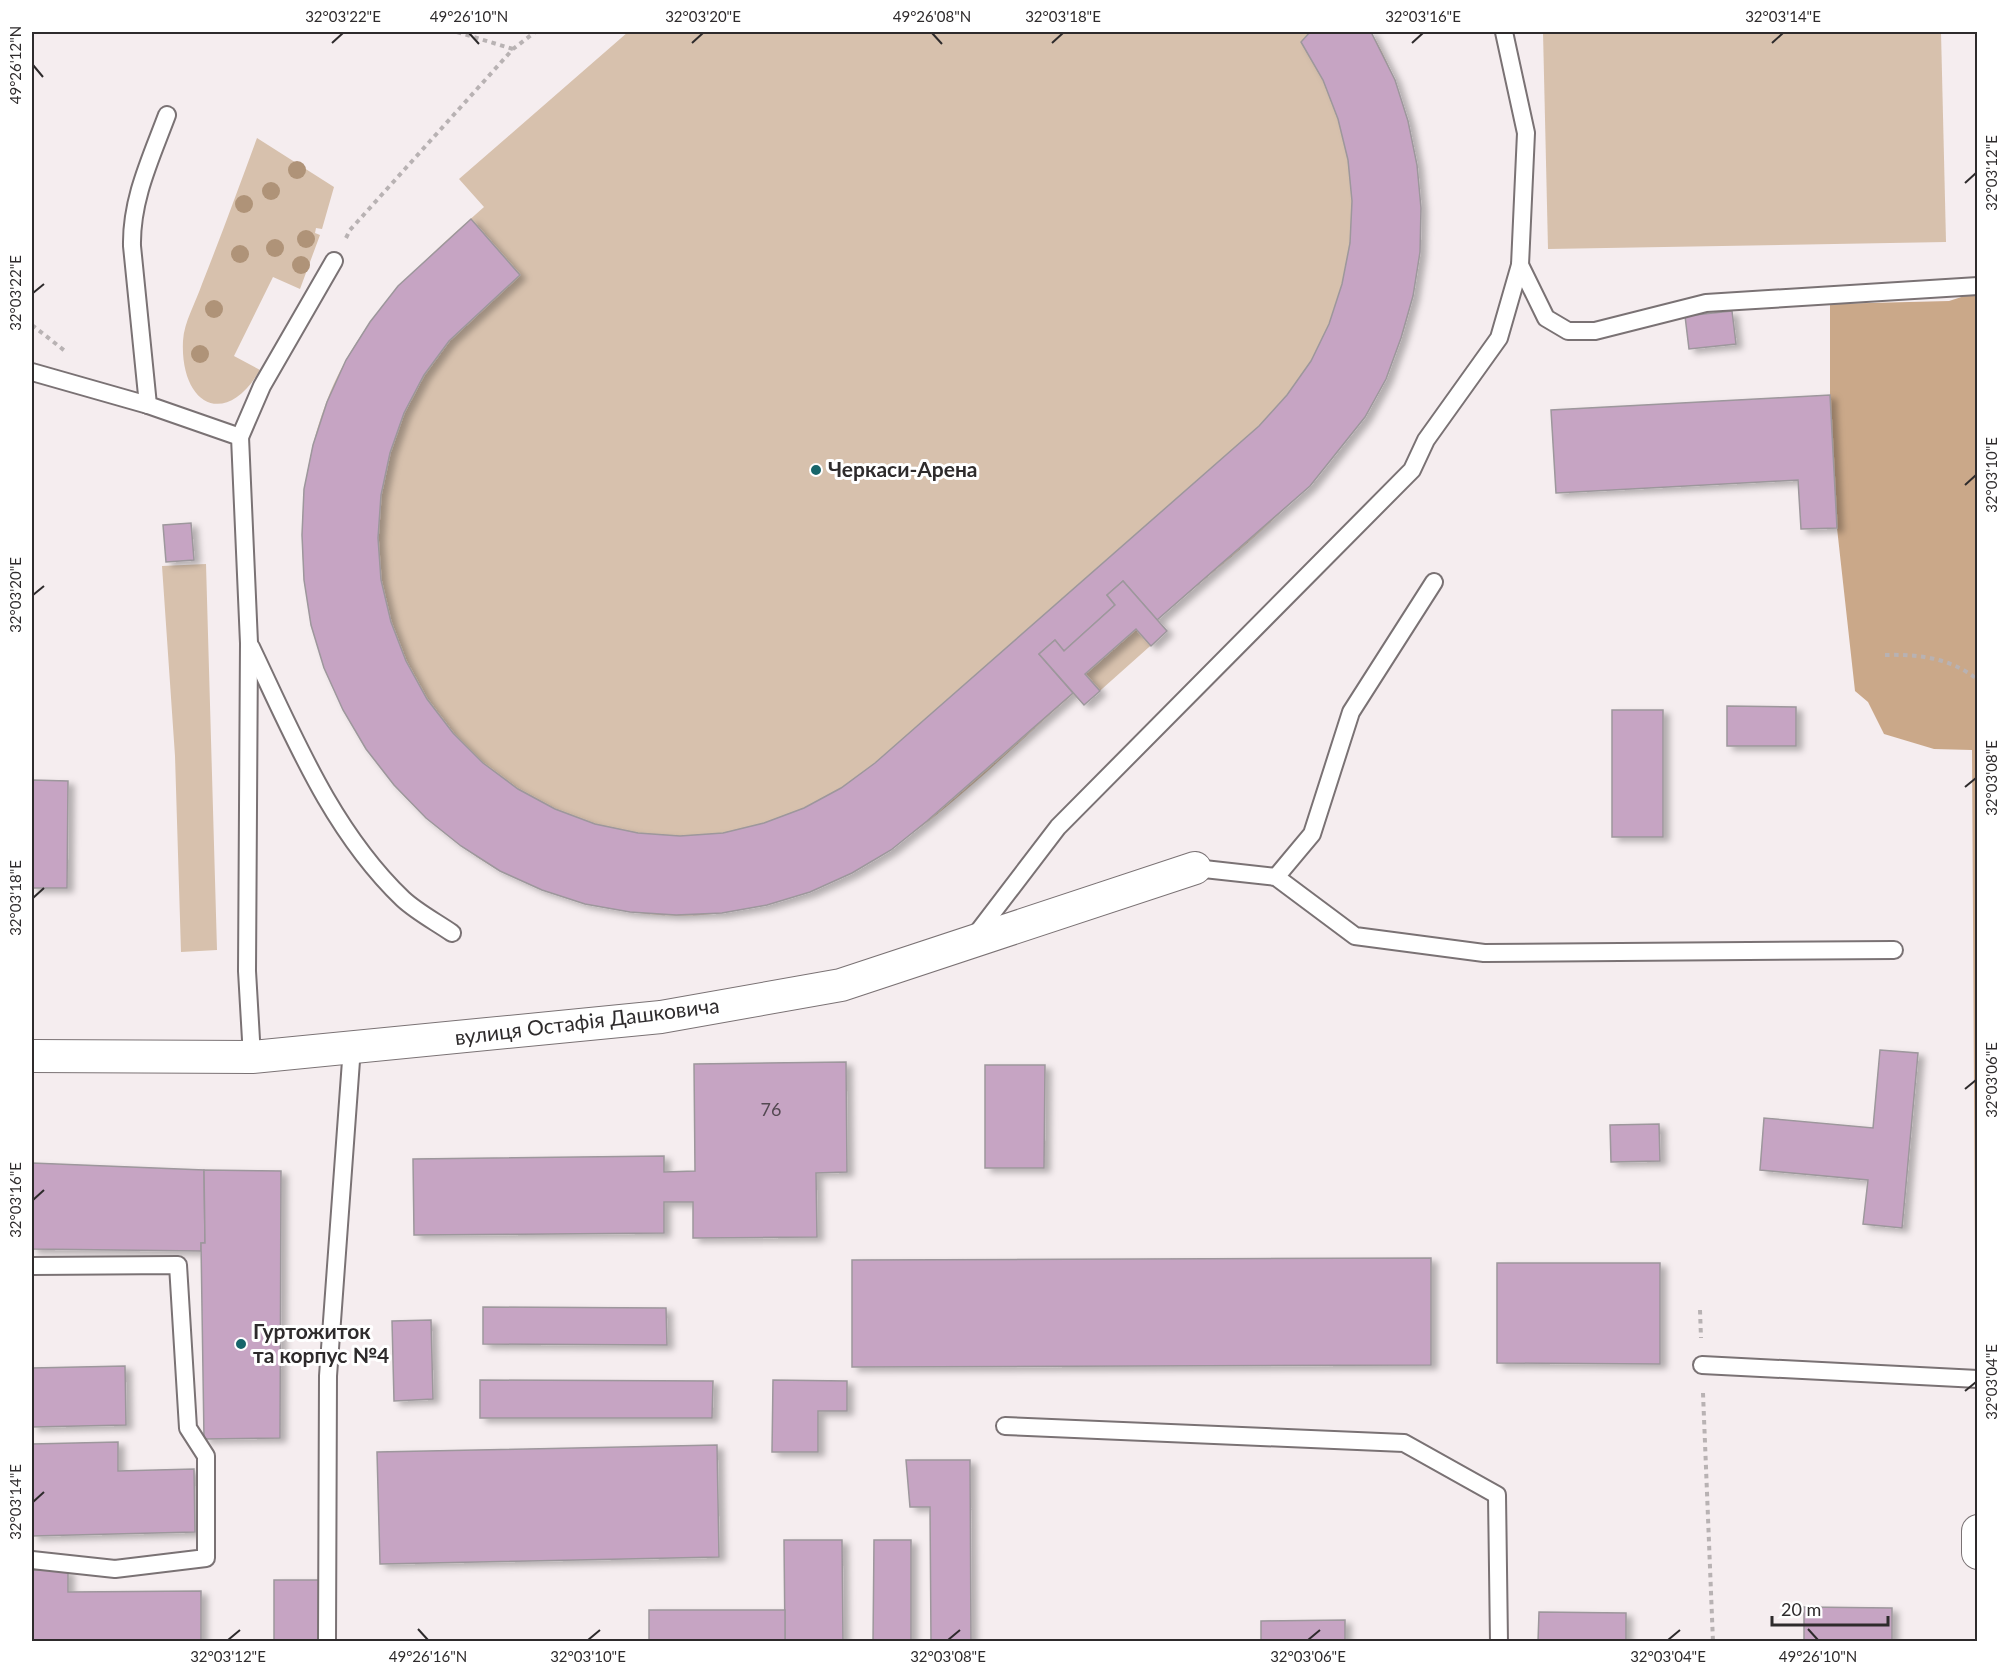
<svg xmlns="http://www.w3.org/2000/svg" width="2009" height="1673" font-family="Lato,sans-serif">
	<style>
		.green { fill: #d7c1ad }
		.forest { fill: #caa889 }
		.building { fill: #c6a4c3; stroke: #9d979c; stroke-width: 1.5; filter: url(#shadow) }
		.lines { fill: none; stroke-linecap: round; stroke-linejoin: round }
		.service-casing { stroke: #7a7274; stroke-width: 20 }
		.minor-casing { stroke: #7a7274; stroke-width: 34 }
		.path { stroke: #b8b2b3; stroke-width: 4; stroke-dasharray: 4.5 4.5; stroke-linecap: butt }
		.service { stroke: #fff; stroke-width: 16 }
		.minor { stroke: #fff; stroke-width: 32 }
		.tree { fill: #af9378 }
		.ticks { fill: none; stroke: #2e2b2c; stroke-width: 2 }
		.poi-dot { fill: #16656a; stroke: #fff; stroke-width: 2 }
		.labels { text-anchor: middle; stroke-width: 6; stroke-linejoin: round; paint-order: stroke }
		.number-label { font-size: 18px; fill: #544952 }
		.poi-label { font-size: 21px; font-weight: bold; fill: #2e2b2c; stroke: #fff; text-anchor: start }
		.street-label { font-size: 21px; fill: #2e2b2c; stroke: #fff }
		.neatline { fill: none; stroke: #2e2b2c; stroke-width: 2 }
		.ticks-label { font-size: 15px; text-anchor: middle; fill: #2e2b2c }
	</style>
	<defs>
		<filter id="shadow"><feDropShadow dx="6" dy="4" stdDeviation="3" flood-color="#0004"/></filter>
	</defs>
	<rect width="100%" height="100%" fill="#f5edef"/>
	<g class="green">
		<path d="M628,32H1371C1403,84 1416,145 1418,205C1419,221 1421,239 1419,255C1400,434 1282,511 1157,620L1167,631L1084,705L1073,694C996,761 909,854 813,890C798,896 780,899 764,903C750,906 735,911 721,913C663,921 604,911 550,890C534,884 518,879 502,872C481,861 461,846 442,831C316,730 269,554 326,403C357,320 419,264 484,207L459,179Z"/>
		<path d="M1543,32H1941L1946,242L1548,249Z"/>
		<path d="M257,138L334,187L322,229L316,228L315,233L320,235L300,289L273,277L234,356L260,370C225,430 180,404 183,341C184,322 196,302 202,284C221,236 239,187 257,138Z"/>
		<path d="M206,564L217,950L181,952L175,756L162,566Z"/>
	</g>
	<path class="forest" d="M1977,292V1253H1975L1972,750L1934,749L1884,734L1868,702L1855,691L1837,528L1830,395V304L1949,301Z"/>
	<g class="building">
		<path d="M1310,32H1371L1395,80L1408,121L1417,165L1421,208L1420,252L1413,296L1401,338L1386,379L1365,417L1310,486L1157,620L1123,581L1107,595L1115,605L1064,651L1055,640L1039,654L1073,693L927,821L891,850L852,873L810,892L767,905L722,913L676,915L630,912L585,904L542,890L500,871L461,846L426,818L394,785L366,749L343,710L324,668L311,625L304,580L302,535L304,489L313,445L327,402L346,360L370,322L398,286L471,219L520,275L449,341L424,375L404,413L390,453L381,495L378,538L381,580L391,622L406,661L427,699L453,733L483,763L518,789L555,809L595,824L638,833L680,836L723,833L764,823L804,808L841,788L875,763L1259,426L1287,395L1311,361L1329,324L1342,284L1350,243L1352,201L1348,160L1338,119L1323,80L1301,42Z"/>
		<path d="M1732,311L1736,344L1689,349L1685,316Z"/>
		<path d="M1830,395L1837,528L1801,529L1798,480L1556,493L1551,410Z"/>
		<path d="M191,523L194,560L166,562L163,525Z"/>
		<path d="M1123,581L1167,631L1151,646L1136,629L1085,674L1100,691L1084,705L1039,654L1055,640L1064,651L1115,605L1107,595Z"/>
		<path d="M1727,706L1796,707V746H1727Z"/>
		<rect x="1612" y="710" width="51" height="127"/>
		<path d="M32,780L68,781L67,888H32Z"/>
		<path d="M1880,1050L1918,1053L1902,1228L1863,1224L1868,1180L1760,1170L1764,1118L1873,1128Z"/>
		<path d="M846,1062L847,1172L816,1173L817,1237L693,1238V1202H664V1233L414,1235L413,1159L664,1156V1172L695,1171L694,1064Z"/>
		<path d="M985,1065H1045L1044,1168H985Z"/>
		<path d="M1659,1124L1660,1161L1611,1162L1610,1125Z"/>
		<path d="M32,1163L204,1170L205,1243H201V1251L32,1249Z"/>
		<path d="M204,1170L281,1171L280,1438L204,1439L201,1243H205Z"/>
		<path d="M1431,1258V1365L852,1367V1260Z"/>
		<path d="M1497,1263H1660V1364L1497,1363Z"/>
		<path d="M483,1307L666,1308L667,1345L483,1344Z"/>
		<path d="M431,1320L433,1399L394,1401L392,1321Z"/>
		<path d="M125,1366L126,1425L32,1427V1368Z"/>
		<path d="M480,1380L713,1381L712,1418H480Z"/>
		<path d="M773,1380L847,1381V1411H818V1452H772Z"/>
		<path d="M118,1442V1471L194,1469L195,1532L32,1536V1444Z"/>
		<path d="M717,1445L719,1557L380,1564L377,1452Z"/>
		<path d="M906,1460H970L971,1642H931L930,1507H910Z"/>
		<path d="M784,1540H842L843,1642H785Z"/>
		<path d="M874,1540H911V1642H873Z"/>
		<path d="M32,1570H68V1592L201,1591V1642H32Z"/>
		<rect x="274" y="1580" width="47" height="62"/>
		<path d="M1804,1607L1892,1608V1642H1804Z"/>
		<rect x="649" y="1610" width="136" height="32"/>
		<path d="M1539,1612L1626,1613V1642H1538Z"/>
		<path d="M1345,1620V1642H1261V1621Z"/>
	</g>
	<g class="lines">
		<g class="service-casing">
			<g id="service">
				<path d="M167,115C151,158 131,199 132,246L148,405L240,437L249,643L247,971L252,1057"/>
				<path d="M1520,265L1546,318L1568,331H1595L1706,303L1978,286"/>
				<path d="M32,372L148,405"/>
				<path d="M240,437L262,386L334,261"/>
				<path d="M251,647C293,735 331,830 403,899C417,912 436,922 452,933"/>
				<path d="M1195,868L1276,877L1355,936L1484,953L1894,950"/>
				<path d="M1276,877L1312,834L1351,712L1434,582"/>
				<path d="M974,937L1058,827L1412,470L1426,440L1499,338L1520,265L1526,133L1504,32"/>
				<path d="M32,1266L178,1265L188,1428L206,1456V1558L115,1569L32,1560"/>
				<path d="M1702,1365L1978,1379"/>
				<path d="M1005,1426L1404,1443L1497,1495L1499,1642"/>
				<path d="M327,1642L328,1376L352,1047"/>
			</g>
		</g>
		<g class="minor-casing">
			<g id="minor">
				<path d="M32,1056L252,1057L661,1017L841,985L1195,868"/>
				<path d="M1978,1531V1553"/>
			</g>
		</g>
		<g class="path">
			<path d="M457,32L513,49"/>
			<path d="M346,238L350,230L513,49L535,32"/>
			<path d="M32,325L65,351"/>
			<path d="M1885,655C1919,654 1951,658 1978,680"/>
			<path d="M1700,1310L1701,1338"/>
			<path d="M1703,1393L1713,1642"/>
		</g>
		<use href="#service" class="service"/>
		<use href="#minor" class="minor"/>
	</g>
	<g class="tree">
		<circle cx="297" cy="170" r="9"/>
		<circle cx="271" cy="191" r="9"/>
		<circle cx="244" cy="204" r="9"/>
		<circle cx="306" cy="239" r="9"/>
		<circle cx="275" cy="248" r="9"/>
		<circle cx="240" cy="254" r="9"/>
		<circle cx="301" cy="265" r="9"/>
		<circle cx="214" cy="309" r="9"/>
		<circle cx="200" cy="354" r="9"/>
	</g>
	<path class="ticks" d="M469,33L479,44M932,33L942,44M332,43L343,33M692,43L703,33M1052,43L1063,33M1412,43L1423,33M1772,43L1783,33M33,65L43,77M1965,183L1976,173M33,293L44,284M1965,485L1976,475M33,595L44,586M1965,787L1976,778M33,898L44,888M1965,1089L1976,1080M33,1200L44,1190M1965,1391L1976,1382M33,1502L44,1492M418,1629L428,1640M1808,1629L1818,1640M228,1640L240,1630M588,1640L600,1630M948,1640L960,1630M1308,1640L1320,1630M1668,1640L1680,1630"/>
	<g class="poi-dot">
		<circle cx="816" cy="470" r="6"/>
		<circle cx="241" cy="1344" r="6"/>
	</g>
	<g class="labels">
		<g class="number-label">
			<text x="771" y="1116">76</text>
		</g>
		<g class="poi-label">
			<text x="828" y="477">Черкаси-Арена</text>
			<text x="253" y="1339">Гуртожиток<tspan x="253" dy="24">та корпус №4</tspan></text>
		</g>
		<g class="street-label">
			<text transform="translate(587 1022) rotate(-7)" y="7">вулиця Остафія Дашковича</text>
		</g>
	</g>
	<rect width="2009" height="1673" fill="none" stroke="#ffffff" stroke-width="66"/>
	<path d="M1772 1616v9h116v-9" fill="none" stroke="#2e2b2c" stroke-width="3"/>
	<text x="1781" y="1616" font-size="18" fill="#2e2b2c" stroke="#ffffff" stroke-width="4.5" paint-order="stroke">20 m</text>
	<rect x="33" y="33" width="1943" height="1607" class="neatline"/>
	<g class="ticks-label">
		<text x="343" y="22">32°03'22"E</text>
		<text x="469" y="22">49°26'10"N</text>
		<text x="703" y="22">32°03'20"E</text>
		<text x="932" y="22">49°26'08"N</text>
		<text x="1063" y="22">32°03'18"E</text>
		<text x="1423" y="22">32°03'16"E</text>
		<text x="1783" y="22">32°03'14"E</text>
		<text transform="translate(16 65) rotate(-90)" y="5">49°26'12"N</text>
		<text transform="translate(1992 173) rotate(-90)" y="5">32°03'12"E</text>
		<text transform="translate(16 293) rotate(-90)" y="5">32°03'22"E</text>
		<text transform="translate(1992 475) rotate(-90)" y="5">32°03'10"E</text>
		<text transform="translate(16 595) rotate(-90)" y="5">32°03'20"E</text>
		<text transform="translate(1992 778) rotate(-90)" y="5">32°03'08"E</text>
		<text transform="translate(16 898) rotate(-90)" y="5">32°03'18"E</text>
		<text transform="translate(1992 1080) rotate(-90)" y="5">32°03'06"E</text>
		<text transform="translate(16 1200) rotate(-90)" y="5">32°03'16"E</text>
		<text transform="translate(1992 1382) rotate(-90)" y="5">32°03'04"E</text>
		<text transform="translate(16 1502) rotate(-90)" y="5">32°03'14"E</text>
		<text x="228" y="1662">32°03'12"E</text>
		<text x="428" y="1662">49°26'16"N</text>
		<text x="588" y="1662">32°03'10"E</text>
		<text x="948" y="1662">32°03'08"E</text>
		<text x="1308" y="1662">32°03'06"E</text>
		<text x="1668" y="1662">32°03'04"E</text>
		<text x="1818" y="1662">49°26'10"N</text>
	</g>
</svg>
